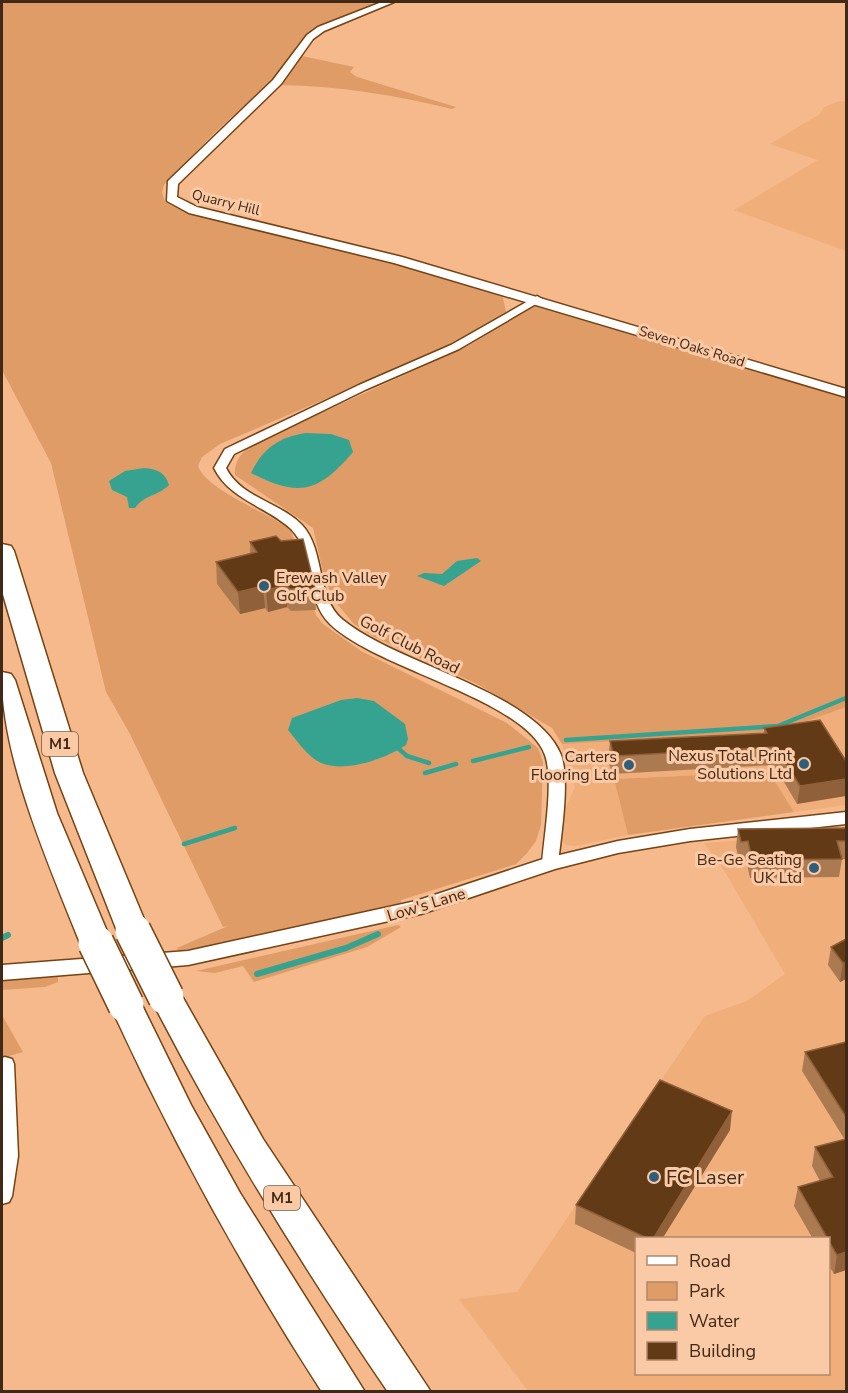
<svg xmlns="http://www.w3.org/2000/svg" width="848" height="1393" font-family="'Nunito Sans',sans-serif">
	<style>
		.built { fill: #f0ae7b; fill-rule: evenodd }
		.green { fill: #df9c67 }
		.water { fill: #36a390 }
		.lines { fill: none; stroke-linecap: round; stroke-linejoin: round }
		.stream-far1 { stroke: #36a390; stroke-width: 4.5 }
		.stream { stroke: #36a390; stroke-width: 6 }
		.minor-casing { stroke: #754212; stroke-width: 3 }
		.tertiary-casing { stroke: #754212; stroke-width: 3 }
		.motorway-casing { stroke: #754212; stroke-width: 3 }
		.minor { fill: #fff; fill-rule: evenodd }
		.tertiary { fill: #fff; fill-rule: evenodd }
		.motorway { fill: #fff; fill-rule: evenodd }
		.motorway-bridge-casing { stroke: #754212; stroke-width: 38; stroke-linecap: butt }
		.motorway-bridge { stroke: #fff; stroke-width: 35 }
		.wall { fill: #ac7a50 }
		.shaded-wall { fill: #8f6039 }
		.building { fill: #633a16; stroke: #8f6039; stroke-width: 1.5 }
		.poi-dot { fill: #2e5e7c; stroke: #fac9a5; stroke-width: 2 }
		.labels { text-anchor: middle; stroke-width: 6; stroke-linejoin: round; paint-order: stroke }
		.far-street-label { font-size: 14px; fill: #402916; stroke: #fac9a5 }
		.shield { fill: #fac9a5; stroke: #785941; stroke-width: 1.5 }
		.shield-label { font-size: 15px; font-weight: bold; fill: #402916 }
		.poi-label { font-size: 16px; fill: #402916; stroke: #fac9a5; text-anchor: end }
		.street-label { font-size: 16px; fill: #402916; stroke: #fac9a5 }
		.near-poi-label { font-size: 20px; fill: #402916; stroke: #fac9a5; text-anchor: start }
	</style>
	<rect width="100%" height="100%" fill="#f5b98b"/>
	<g class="built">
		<path d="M839,101L846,102V251L734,210L818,160L770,144L820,114L824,107Z"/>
		<path d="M846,707V805L794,812L769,772L614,779L628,835L575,846L566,845L563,842L565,809L575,787L562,744L777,732Z"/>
		<path d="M846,833V1391H528L459,1299L517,1292L705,1016L747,1001L785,974L722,867L704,843ZM636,1238H828V1374H636Z"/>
	</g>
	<g class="green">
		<path d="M2,2H360L374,4L309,32L296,46L288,62L274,79L213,134L164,185L162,192L165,202L180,210L392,262L502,293L506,312L445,348L220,444L202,457L198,466C206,490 269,513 291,530L316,615L323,624L361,651L507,723L538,748L543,762L541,825L536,841L527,853L516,864L401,900V904L262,937L179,953L177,948L228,926L223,927L130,734L106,692L51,463L2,370Z"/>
		<path d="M302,56L354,67L350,72L357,77L456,107L452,109C395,95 339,86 281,85Z"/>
		<path d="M541,305L846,397V707L777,732L562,744L552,728L477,684L374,637L354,624L333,599L324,576L313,528L235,475C234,454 250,447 266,438L468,346L533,307Z"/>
		<path d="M769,772L794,812L628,835L614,779Z"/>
		<path d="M398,925L401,927L367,947L254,982L243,966L215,973L196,971Z"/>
		<path d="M58,976V982L45,987L2,990V980Z"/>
		<path d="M2,1015L23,1052L2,1058Z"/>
	</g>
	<g class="water">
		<path d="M306,433L331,434L349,440L353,452C319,492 299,498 251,473C263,448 279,437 306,433Z"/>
		<path d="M144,468C157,469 165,472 169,485C158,496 144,495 135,508H129L127,497L112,490L109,481L125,471Z"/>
		<path d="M477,558L481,561L444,586L417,576L424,573L442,574L457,561Z"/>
		<path d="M357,698L374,701L405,724L408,739L406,745C385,759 346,773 321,763C309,758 297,741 288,730L292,718L341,700Z"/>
	</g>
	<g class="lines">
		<g class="stream-far1">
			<path d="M566,740L778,726L846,698"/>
			<path d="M399,749L407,756L429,763"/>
			<path d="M473,761L529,747"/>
			<path d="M425,773L456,764"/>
			<path d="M184,844L235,828"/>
		</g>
		<g class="stream">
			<path d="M2,938L8,935"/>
			<path d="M257,974L346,948L378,934"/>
		</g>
		<g class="minor-casing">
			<g id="minor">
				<path d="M537,296L542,299L541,301L459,349L367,389L234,454L226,468C241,498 280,502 302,525C326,551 315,597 343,620C396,664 536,692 561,755C570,780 561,836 558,864L556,868H544L542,864C544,836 554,781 545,755C525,699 376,669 330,624C304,599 316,554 291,529C266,506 230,500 214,468L225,449L359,385L451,345Z"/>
				<path d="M5,1057L12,1059L14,1064L18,1156L12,1196L9,1202L2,1204V1058Z"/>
			</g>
		</g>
		<g class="tertiary-casing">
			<g id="tertiary">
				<path d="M382,2H394L324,31L313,39L281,84L178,184L177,197L197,207L402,257L846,389V397L394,263L189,213L167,201L168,181L273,80L307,35L318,27Z"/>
				<path d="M846,812V824L690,841L618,853L555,869L421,914L188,965L2,980V965L188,951L416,901L543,859L618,841L690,829Z"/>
			</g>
		</g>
		<g class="motorway-casing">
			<g id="motorway">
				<path d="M2,544L11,546L14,551L83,773L149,931L144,939L133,942L122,939L117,931L55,773L2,591Z"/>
				<path d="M2,672L11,674L15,680L57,813L112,943L107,951L96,954L85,951L80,943C49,865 0,755 2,672Z"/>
				<path d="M166,985L178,989L263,1139L431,1392H388C301,1264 220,1134 150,997L154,989Z"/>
				<path d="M126,993L138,997L191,1105L240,1193L365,1392H322C242,1268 171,1139 110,1005L114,997Z"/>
			</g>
		</g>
		<use href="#minor" class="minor"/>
		<use href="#tertiary" class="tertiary"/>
		<use href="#motorway" class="motorway"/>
		<g class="motorway-bridge-casing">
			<g id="motorway-bridge">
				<path d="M133,931L166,997"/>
				<path d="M96,943L126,1005"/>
			</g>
		</g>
		<use href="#motorway-bridge" class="motorway-bridge"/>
	</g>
	<g class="wall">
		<path d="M250,542L315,588L316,610L291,611L287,607L268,612L265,608L240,614L217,584L216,562L250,553Z"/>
		<path d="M820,720L797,804L774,765L612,774L608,759L610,741L764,733V728Z"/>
		<path d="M846,828V859H842L839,877L750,878L746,859L739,860L736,847L738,829Z"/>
		<path d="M846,939V979L840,982L828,965L831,947Z"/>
		<path d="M846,1042V1270L834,1274L828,1264V1239H813L794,1206L798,1187L820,1181L812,1166L815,1147L845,1140L802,1071L805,1052Z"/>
		<path d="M730,1130L662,1239H636V1253L575,1224L576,1205Z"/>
	</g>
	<g class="shaded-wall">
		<path d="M286,585L287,607L268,612L266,590Z"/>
		<path d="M263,586L265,608L240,614L238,592Z"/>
		<path d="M846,779V796L797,804L800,786Z"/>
		<path d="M846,962V979L840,982L843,963Z"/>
		<path d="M732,1111L730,1130L662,1239H653Z"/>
		<path d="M846,1252V1270L834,1274L837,1255Z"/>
	</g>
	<g class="building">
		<path d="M276,536L281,541L303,539L315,588L290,589L286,585L266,590L263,586L238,592L216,562L257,552L250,542Z"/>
		<path d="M820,720L846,761V779L800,786L776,747L614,756L610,741L767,733L764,728Z"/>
		<path d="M846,828V841H837L842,859L752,860L748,841L741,842L738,829Z"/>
		<path d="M846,939V962L843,963L831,947Z"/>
		<path d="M846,1042V1117L805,1052Z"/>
		<path d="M660,1080L732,1111L653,1239H649L576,1205Z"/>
		<path d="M846,1139V1252L837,1255L798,1187L833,1177L815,1147Z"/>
	</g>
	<g class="poi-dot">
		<circle cx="264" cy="586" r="6"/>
		<circle cx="804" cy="764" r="6"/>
		<circle cx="629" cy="765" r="6"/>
		<circle cx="814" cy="868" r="6"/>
		<circle cx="654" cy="1177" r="6"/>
	</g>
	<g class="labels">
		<g class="far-street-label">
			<text transform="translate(226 202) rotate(14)" y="5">Quarry Hill</text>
			<text transform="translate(692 346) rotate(17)" y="5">Seven Oaks Road</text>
		</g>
		<g class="shield">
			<rect x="42" y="732" width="36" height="24" rx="4.5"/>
			<rect x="264" y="1186" width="36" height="24" rx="4.5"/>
		</g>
		<g class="shield-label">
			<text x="60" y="749">M1</text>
			<text x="282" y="1203">M1</text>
		</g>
		<g class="poi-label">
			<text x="276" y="583" text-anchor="start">Erewash Valley<tspan x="276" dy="18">Golf Club</tspan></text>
			<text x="792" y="761">Nexus Total Print<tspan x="792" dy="18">Solutions Ltd</tspan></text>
			<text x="617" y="762">Carters<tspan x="617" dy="18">Flooring Ltd</tspan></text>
			<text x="802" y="865">Be-Ge Seating<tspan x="802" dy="18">UK Ltd</tspan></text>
		</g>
		<g class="street-label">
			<text transform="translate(410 644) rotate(27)" y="6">Golf Club Road</text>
			<text transform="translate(426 904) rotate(-17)" y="6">Low's Lane</text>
		</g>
		<g class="near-poi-label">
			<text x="666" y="1184">FC Laser</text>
		</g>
	</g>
	<rect width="848" height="1393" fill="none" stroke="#402916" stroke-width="6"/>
	<rect x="635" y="1237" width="195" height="138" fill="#fac9a5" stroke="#b0896c" stroke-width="1.5"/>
	<rect x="647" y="1256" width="30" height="9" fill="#ffffff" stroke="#b0896c" stroke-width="1.5"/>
	<text x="689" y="1267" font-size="18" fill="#402916">Road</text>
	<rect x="647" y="1282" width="30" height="18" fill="#df9c67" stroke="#b0896c" stroke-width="1.5"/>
	<text x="689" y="1297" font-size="18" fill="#402916">Park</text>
	<rect x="647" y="1312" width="30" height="18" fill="#36a390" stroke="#b0896c" stroke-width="1.5"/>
	<text x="689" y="1327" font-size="18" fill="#402916">Water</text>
	<rect x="647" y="1342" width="30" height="18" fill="#633a16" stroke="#b0896c" stroke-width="1.5"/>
	<text x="689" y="1357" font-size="18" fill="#402916">Building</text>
</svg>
